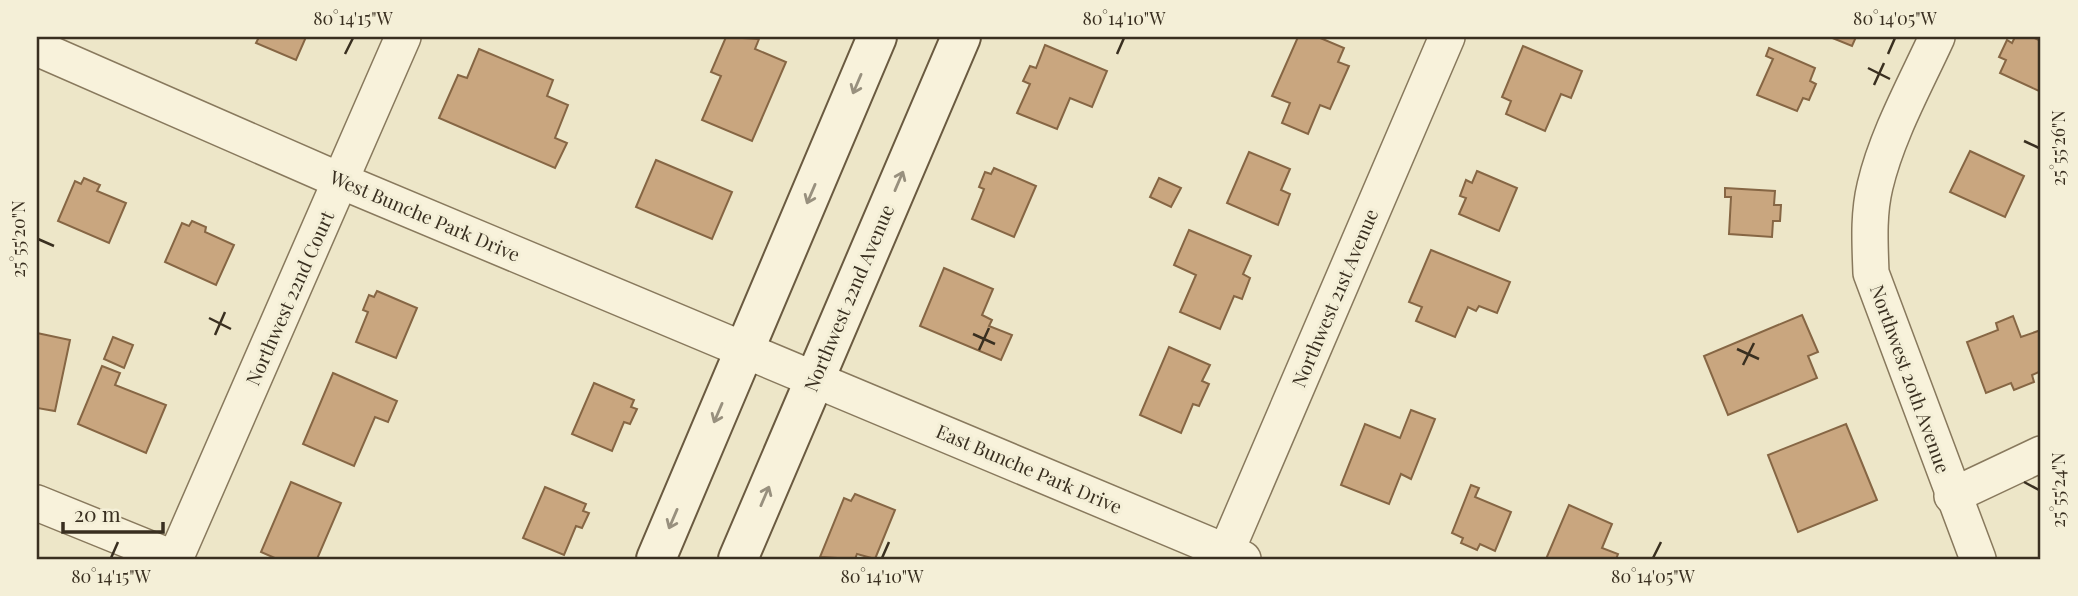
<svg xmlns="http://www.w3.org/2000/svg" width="2078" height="596" font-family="'Playfair Display',serif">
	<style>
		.building { fill: #c9a67f; stroke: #866644; stroke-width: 2 }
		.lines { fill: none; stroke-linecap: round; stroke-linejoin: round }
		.street-casing { stroke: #88795d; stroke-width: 38 }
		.secondary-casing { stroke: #6a5a40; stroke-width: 42 }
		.street { stroke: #f8f2db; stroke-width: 35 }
		.secondary { stroke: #f8f2db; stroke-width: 38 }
		.oneway { stroke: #98907e }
		.ticks { fill: none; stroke: #392f20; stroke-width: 2.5 }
		.labels { text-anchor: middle; stroke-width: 6; stroke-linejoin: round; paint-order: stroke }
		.street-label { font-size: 19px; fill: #392f20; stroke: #f4efd7 }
		.neatline { fill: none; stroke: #392f20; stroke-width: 2.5 }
		.ticks-label { font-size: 18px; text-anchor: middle; fill: #392f20 }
	</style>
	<rect width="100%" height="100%" fill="#ede6c8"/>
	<g class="building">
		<path d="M259,37H306L296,60L256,43Z"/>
		<path d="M726,37L759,39L755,49L786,62L752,141L702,120L721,76L711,72Z"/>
		<path d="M1298,37H1318L1344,48L1338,62L1349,66L1330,109L1320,105L1308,134L1282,123L1290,103L1272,96Z"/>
		<path d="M1830,37H1856L1852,46Z"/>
		<path d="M2015,37H2032L2041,41L2039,91L2000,73L2006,60L1999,57L2007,40L2012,43Z"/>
		<path d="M1045,45L1107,71L1092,107L1070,98L1057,129L1017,113L1030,84L1023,81L1030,66L1036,68Z"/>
		<path d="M1523,46L1582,71L1571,98L1561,94L1545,131L1506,114L1511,101L1502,97Z"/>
		<path d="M1769,48L1815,68L1810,81L1816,84L1809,100L1803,98L1797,111L1757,95L1773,59L1766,56Z"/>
		<path d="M479,49L553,80L547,96L568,105L555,138L567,143L555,168L439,118L458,75L467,78Z"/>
		<path d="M1970,151L2024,176L2005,217L1950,192Z"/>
		<path d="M1249,152L1290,169L1281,190L1290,194L1278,225L1227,203Z"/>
		<path d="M656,160L732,192L712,239L636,207Z"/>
		<path d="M994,168L1036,186L1014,237L972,219L984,189L979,187L985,172L991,174Z"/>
		<path d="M1477,171L1517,188L1499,231L1459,214L1466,198L1460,196L1466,180L1472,183Z"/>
		<path d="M84,178L100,185L97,191L126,203L109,243L58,221L75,181L81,184Z"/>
		<path d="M1159,178L1181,188L1171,207L1150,197Z"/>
		<path d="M1725,188L1775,191L1774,205H1781L1780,221H1773L1772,237L1729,234L1731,197H1725Z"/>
		<path d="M192,221L206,227L205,232L234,245L216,285L165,262L182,223L189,226Z"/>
		<path d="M1189,230L1251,256L1243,274L1250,278L1242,299L1234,296L1220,329L1180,312L1196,275L1174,265Z"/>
		<path d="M1431,250L1510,282L1497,313L1479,306L1476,311L1468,307L1455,337L1416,321L1422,307L1409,302Z"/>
		<path d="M944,268L993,289L982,315L992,320L989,326L1012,335L1001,360L920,326Z"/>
		<path d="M377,291L417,308L396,358L356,342L368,312L363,310L369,295L374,297Z"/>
		<path d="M1802,315L1818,352L1808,356L1817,378L1728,415L1704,356Z"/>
		<path d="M2013,316L2021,337L2041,330V371L2032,375L2034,382L2014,390L2011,383L1986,393L1967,342L1998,330L1996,323Z"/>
		<path d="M37,333L70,340L55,411L37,408Z"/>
		<path d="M113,337L133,345L124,368L104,359Z"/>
		<path d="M1169,347L1210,365L1202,381L1209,384L1199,406L1193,404L1181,433L1140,415Z"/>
		<path d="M102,366L120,373L115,385L166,405L146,453L78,424Z"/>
		<path d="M333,373L397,401L388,422L375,417L354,466L303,444Z"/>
		<path d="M594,383L634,400L631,407L637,409L630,424L624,422L612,451L572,434Z"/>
		<path d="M1411,410L1435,419L1411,479L1401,474L1389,504L1341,485L1365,424L1400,438Z"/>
		<path d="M1846,424L1877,500L1798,532L1768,455Z"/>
		<path d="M291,482L341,503L317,559H277L261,552Z"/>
		<path d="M1471,485L1479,488L1475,497L1511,512L1495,551L1480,544L1477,550L1461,543L1463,538L1452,533Z"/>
		<path d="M545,487L586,504L583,511L589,513L582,528L576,526L564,555L523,538Z"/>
		<path d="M855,494L895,510L875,559L857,554L855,559L820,557L844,498L851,501Z"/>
		<path d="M1569,505L1612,524L1602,548L1618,554L1616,559H1546Z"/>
	</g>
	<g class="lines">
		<g class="street-casing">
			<g id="street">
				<path d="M1937,37C1915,85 1887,135 1875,186C1868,215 1870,244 1871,273L1978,559"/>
				<path d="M37,48L341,181L1243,559"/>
				<path d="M1952,496L2041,454"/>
				<path d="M37,503L175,559"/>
				<path d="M175,559L403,37"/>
				<path d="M1223,559L1447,37"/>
			</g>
		</g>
		<g class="secondary-casing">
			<g id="secondary">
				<path d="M656,559L877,37"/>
				<path d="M738,559L961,37"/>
			</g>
		</g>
		<use href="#street" class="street"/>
		<use href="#secondary" class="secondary"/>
	</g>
	<defs><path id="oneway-shaft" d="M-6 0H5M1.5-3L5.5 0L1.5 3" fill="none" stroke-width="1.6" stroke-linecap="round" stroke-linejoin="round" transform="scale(1.75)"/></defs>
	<g class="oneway">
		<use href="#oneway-shaft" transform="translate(857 84) rotate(113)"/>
		<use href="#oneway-shaft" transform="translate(899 181) rotate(-67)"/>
		<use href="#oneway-shaft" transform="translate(811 194) rotate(113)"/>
		<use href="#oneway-shaft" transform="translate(718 413) rotate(113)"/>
		<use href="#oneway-shaft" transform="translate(765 496) rotate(-67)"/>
		<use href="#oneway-shaft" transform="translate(673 519) rotate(113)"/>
	</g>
	<path class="ticks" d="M345,54L353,38M1117,54L1124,38M1888,54L1895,38M1868,68L1890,79M1874,85L1884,63M2024,141L2039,148M38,239L54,246M209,318L231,329M973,334L995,344M215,335L225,312M1737,349L1759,359M979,350L989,328M1743,365L1754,343M2024,482L2039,490M111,558L118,542M882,558L889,542M1653,558L1661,542"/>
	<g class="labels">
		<g class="street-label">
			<text transform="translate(425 216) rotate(23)" y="7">West Bunche Park Drive</text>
			<text transform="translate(290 298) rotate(-66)" y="7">Northwest 22nd Court</text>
			<text transform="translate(849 298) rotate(-67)" y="7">Northwest 22nd Avenue</text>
			<text transform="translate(1335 298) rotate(-67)" y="7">Northwest 21st Avenue</text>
			<text transform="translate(1910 379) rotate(70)" y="7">Northwest 20th Avenue</text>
			<text transform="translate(1029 469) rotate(23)" y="7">East Bunche Park Drive</text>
		</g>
	</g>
	<rect width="2078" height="596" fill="none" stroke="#f4efd7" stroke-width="77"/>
	<path d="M63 522v10h100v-10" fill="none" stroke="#392f20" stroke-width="3.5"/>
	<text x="74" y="522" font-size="21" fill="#392f20" stroke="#f4efd7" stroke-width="5" paint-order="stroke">20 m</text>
	<rect x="38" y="38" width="2001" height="520" class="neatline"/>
	<g class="ticks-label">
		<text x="353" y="25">80°14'15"W</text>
		<text x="1124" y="25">80°14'10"W</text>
		<text x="1895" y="25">80°14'05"W</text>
		<text transform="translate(2059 148) rotate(-90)" y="6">25°55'26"N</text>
		<text transform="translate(19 239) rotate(-90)" y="6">25°55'20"N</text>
		<text transform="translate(2059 490) rotate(-90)" y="6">25°55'24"N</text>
		<text x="111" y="583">80°14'15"W</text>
		<text x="882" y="583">80°14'10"W</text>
		<text x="1653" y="583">80°14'05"W</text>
	</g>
</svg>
